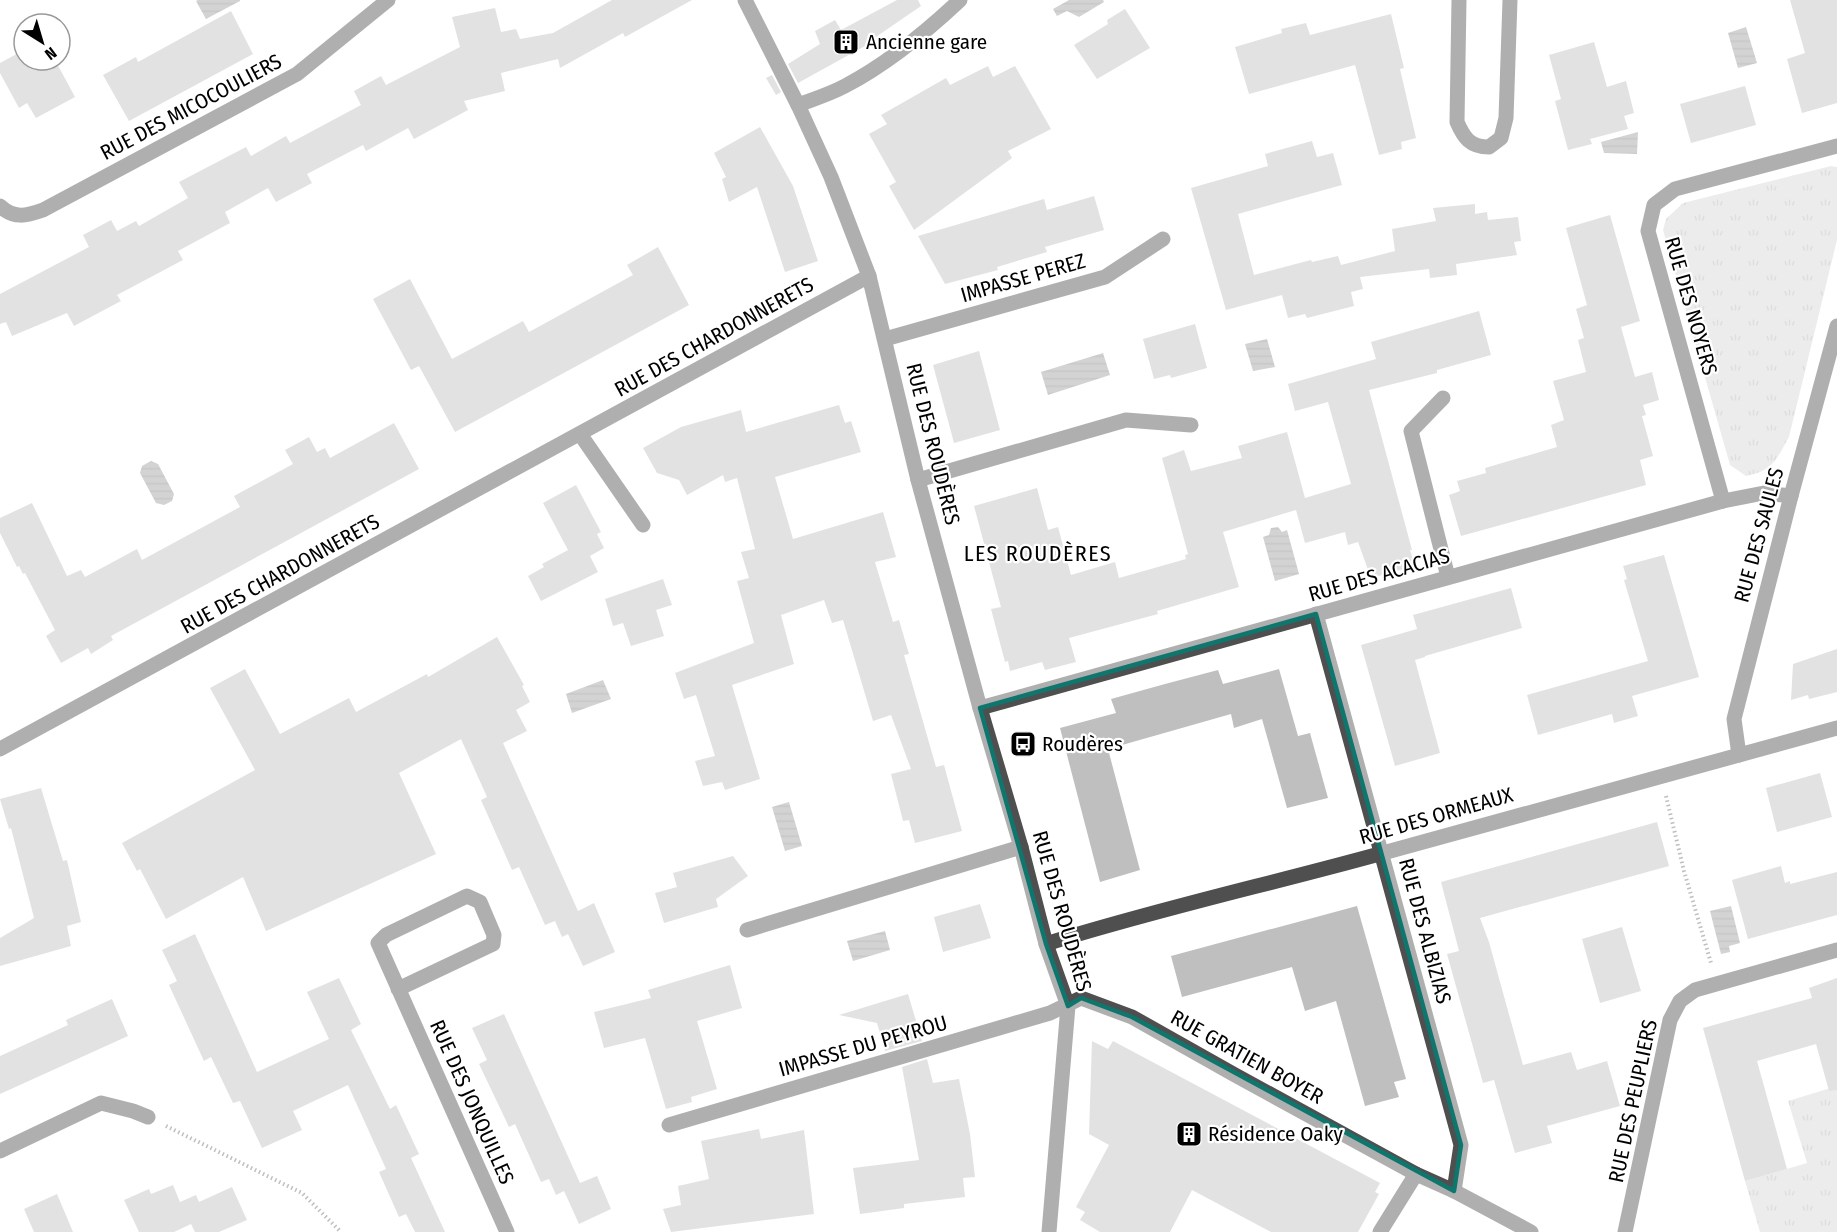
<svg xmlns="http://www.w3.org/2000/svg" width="1837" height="1232" font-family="'Fira Sans Condensed',sans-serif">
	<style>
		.grass { fill: url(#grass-tufts) }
		.water { fill: url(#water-rules) }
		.building { fill: #bfbfbf }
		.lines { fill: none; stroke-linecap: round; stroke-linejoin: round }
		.path { stroke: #717171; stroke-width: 4; stroke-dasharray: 1.5 3; stroke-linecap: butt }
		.minor { stroke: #4f4f4f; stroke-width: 15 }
		.marked { fill: none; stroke: #0f766e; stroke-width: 4.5; stroke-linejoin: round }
		.labels { text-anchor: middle; stroke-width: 4.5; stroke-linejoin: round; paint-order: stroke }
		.poi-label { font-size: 21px; fill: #000; stroke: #fff; text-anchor: start }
		.street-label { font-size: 21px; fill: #000; stroke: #fff }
		.neighbourhood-label { font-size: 22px; letter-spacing: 1.5px; fill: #000; stroke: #fff }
	</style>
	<defs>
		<pattern id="grass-tufts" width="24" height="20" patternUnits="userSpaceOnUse" patternTransform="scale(1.5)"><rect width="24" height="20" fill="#d6d6d6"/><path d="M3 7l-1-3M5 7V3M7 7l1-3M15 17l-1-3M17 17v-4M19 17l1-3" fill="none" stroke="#b6b6b6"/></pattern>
		<pattern id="water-rules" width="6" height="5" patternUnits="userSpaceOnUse" patternTransform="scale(1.5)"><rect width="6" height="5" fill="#9d9d9d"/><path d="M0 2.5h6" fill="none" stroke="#858585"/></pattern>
	</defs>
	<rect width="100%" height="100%" fill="#fff"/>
	<g class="grass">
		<path d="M1831,166L1837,167V240L1789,437C1776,460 1773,471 1746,476L1730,465L1663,230L1666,219L1683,203Z"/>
		<path d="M1837,1086V1232H1760L1745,1181L1807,1163L1788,1101Z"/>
	</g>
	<g class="water">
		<path d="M198,0H240V1L206,19L196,1Z"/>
		<path d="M1069,0H1103L1104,2L1079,17L1067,11L1057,16L1053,9Z"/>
		<path d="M1746,27L1757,63L1738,68L1728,33Z"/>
		<path d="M1638,132L1637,154L1604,153L1601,142Z"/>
		<path d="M1267,339L1275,367L1253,371L1245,344Z"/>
		<path d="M1103,353L1110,375L1048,395L1041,372Z"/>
		<path d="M151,461L158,464L174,494L172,501L164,505L156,503L140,473L142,466Z"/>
		<path d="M1278,527L1282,532L1287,530L1299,574L1275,581L1263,537L1269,535L1271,528Z"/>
		<path d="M603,680L611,699L572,713L566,694Z"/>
		<path d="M789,802L802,846L785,851L772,807Z"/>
		<path d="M1731,906L1740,943L1729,946L1730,952L1721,954L1710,911Z"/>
		<path d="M885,931L890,950L853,961L847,941Z"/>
	</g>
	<g class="building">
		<path d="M612,0H692L625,37L623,33L560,68L558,59L501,73L505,91L464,101L468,110L414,139L408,128L366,151L363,145L307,174L312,183L276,202L268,188L225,212L230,223L178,251L183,260L117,295L121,301L74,326L67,313L12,336L6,322L0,324V294L89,247L83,235L111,220L117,231L136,221L139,226L188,198L179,182L246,147L251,156L286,136L290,143L361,105L354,91L381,76L386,85L460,47L452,17L495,8L501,32L516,29L520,39L553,33Z"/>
		<path d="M897,0H918L921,6L873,39L874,41L798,83L788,64L820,44L815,31L835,20L841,30Z"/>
		<path d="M1790,0H1837V103L1802,113L1787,59L1805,53Z"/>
		<path d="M1125,9L1150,48L1097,79L1074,45L1108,24L1107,20Z"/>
		<path d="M231,11L253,54L129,121L103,75L136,57L138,62Z"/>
		<path d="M1391,14L1404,68L1400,69L1416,138L1401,142L1402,149L1379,155L1355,65L1249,94L1235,47L1282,33L1281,29L1306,23L1310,35Z"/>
		<path d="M1594,42L1607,87L1626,81L1634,113L1624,116L1628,129L1590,139L1592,144L1568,150L1555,101L1561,99L1549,55Z"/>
		<path d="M24,50V60H55L75,97L36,118L27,103L19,108L0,73V63Z"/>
		<path d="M988,66L993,77L1015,66L1051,129L1008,151L1012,158L914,230L889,186L896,182L869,134L887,124L881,115L946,78L950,85Z"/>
		<path d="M772,75L781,92L776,95L766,78Z"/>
		<path d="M1745,86L1756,125L1691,143L1680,104Z"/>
		<path d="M760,127L793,186L818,261L785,272L757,187L729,202L722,179L726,177L714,153Z"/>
		<path d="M1312,141L1317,157L1333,153L1342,185L1238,214L1254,275L1311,260L1312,262L1338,256L1341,265L1395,251L1392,229L1436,221L1433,208L1475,204V214L1487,212L1488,220L1518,217L1521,241L1514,242L1517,255L1456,264L1457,275L1430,278L1429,269L1360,277L1363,289L1351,292L1354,306L1307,318L1305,314L1288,318L1282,295L1226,310L1191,188L1268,166L1265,154Z"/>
		<path d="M1094,196L1104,230L1045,247L1047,252L997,267L998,270L945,284L918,236L1044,199L1047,210Z"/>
		<path d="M1610,215L1640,321L1621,327L1635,377L1652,372L1659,400L1643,405L1646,415L1642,416L1653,456L1640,460L1646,485L1461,536L1449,495L1460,491L1457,481L1486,473L1485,468L1557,447L1551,425L1564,420L1553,381L1586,372L1578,340L1584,338L1576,309L1587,305L1566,228Z"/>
		<path d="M658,247L689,305L455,432L419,366L411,370L373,299L410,279L452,359L523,321L529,332L633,275L627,265Z"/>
		<path d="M1479,311L1491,355L1437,370V373L1369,390L1412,550H1410L1415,566L1371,578L1358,542L1348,545L1345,532L1305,543L1296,510L1223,532L1239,587L1157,611L1158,614L1069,638L1076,662L1045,670L1042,662L1010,671L1008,661L1005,662L991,609L1001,607L974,506L1037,488L1048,530L1058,527L1071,575L1115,562L1119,578L1186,559L1185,555L1188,554L1162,458L1184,450L1191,471L1242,458L1238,446L1287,432L1305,498L1351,484L1328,402L1295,411L1288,384L1376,359L1371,342Z"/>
		<path d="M1195,324L1207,368L1171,378L1170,375L1154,379L1143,339Z"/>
		<path d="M979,351L1000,430L954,443L933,365Z"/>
		<path d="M839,405L845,423L851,421L861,452L775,477L793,539L883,512L896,557L875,562L893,622L899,620L909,654L904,655L936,767L944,765L962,831L915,843L909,820L903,821L891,774L911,769L891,715L873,721L843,620L832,623L824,600L781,615L794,664L732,685L760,779L725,790L722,782L703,786L695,761L715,756L696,695L684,699L675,673L754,643L737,581L749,578L741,552L755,549L737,478L725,482L723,475L687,495L679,480L657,473L643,448L681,427L741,410L746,432Z"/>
		<path d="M394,423L419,469L111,636L113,640L91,654L88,648L61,663L46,636L55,630L25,573L23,574L19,566L17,567L0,533V518L32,503L67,576L81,570L85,577L137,549L142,560L240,507L234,496L293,464L285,450L309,437L317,452L325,448L330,458Z"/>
		<path d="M576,485L601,532L597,534L604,548L590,556L598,572L541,601L528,576L544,567L542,564L568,550L543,503Z"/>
		<path d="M1664,555L1699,677L1632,696L1638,716L1614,723L1612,714L1538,735L1527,695L1648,661L1624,580L1627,579L1623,566Z"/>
		<path d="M663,579L672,605L656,610L664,636L631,646L623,623L613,626L605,599Z"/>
		<path d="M1511,588L1522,628L1425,656V657L1415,660L1440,753L1395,766L1361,645L1417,629L1413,615Z"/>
		<path d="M497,637L524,685L522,686L530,702L516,710L527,731L503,743L578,911L594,903L615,952L583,966L568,934L562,937L555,921L545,925L519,867L512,870L481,800L487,797L461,739L399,773L436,854L266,931L243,877L166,919L140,869L137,871L122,843L255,770L210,688L245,669L280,734L349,698L356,712L427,674L428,677Z"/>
		<path d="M1837,649V692L1809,699L1808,695L1791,700L1793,664Z"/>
		<path d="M1279,669L1298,736L1310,733L1328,798L1287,808L1262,719L1234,728L1231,714L1108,749L1140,870L1100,882L1060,728L1116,713L1111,699L1165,684L1218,670L1223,684Z"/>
		<path d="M1820,773L1832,817L1777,832L1766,788Z"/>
		<path d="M41,788L63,861L67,860L81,922L67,926L71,946L0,966V938L34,918L11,828L9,829L0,799Z"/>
		<path d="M1657,822L1669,866L1480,918L1489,942L1523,1065L1571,1052L1577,1070L1607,1061L1620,1106L1547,1126L1552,1143L1515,1153L1494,1080L1483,1083L1447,954L1459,951L1441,882Z"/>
		<path d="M733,856L748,876L716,899L718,907L664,923L655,893L677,887L673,873Z"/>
		<path d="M1781,866L1785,883L1790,881V884L1837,872V915L1748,939L1732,880Z"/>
		<path d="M980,904L991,938L943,952L934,917Z"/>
		<path d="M1357,906L1406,1079L1394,1082L1399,1097L1365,1106L1336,1001L1305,1011L1292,967L1182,997L1171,956Z"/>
		<path d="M1622,927L1641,991L1600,1003L1582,939Z"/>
		<path d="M195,934L257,1072L329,1039L307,992L339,978L361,1024L351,1030L390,1109L396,1105L419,1154L411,1158L445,1232H415L406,1214L399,1217L379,1172L386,1169L348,1085L293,1111L302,1130L262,1148L240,1101L233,1103L211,1057L204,1061L169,985L177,981L162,950Z"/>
		<path d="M730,965L742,1008L697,1021L717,1089L691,1097L692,1102L666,1109L645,1038L604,1048L594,1012L651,998L648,990Z"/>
		<path d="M1837,978V1090L1829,1091L1816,1044L1757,1061L1787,1169L1745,1181L1703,1028L1812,998L1809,988Z"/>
		<path d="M908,994L922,1041L885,1051L877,1023L839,1015Z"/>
		<path d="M112,999L128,1036L0,1094V1056L68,1025L66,1020Z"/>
		<path d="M504,1014L580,1183L597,1176L611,1209L579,1224L564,1191L556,1195L549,1179L541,1182L515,1124L509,1127L479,1064L487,1060L472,1028Z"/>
		<path d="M1092,1041L1108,1049L1113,1041L1380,1183L1375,1192L1379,1194L1358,1232H1271L1192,1190L1170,1232H1100L1080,1220L1085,1212L1076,1207L1109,1145L1089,1134Z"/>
		<path d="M927,1059L933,1083L959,1079L970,1134L975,1177L963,1178L965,1197L904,1204V1208L860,1214L853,1168L919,1160L902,1067Z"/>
		<path d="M759,1129L761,1139L804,1130L814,1214L671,1232L663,1209L681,1205L678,1186L709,1179L701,1141Z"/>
		<path d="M173,1185L180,1202L196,1195L199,1202L232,1187L247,1220L219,1232H195L191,1224L174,1232H139L124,1200L149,1189L151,1194Z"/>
		<path d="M57,1194L73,1232H34L24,1209Z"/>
	</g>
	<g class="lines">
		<g class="path">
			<path d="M1666,796L1684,871L1711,963"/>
			<path d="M166,1126L302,1193L341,1232"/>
		</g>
		<g class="minor">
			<path d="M745,0L798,105L831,177L869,276L918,480L980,708L1021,847L1046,944L1068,1006L1049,1232"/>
			<path d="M1459,0L1457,122C1464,138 1470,147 1489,147L1501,138L1506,118L1510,0"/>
			<path d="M798,105C814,99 830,94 845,86C887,64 926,32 960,0"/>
			<path d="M0,206C14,219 26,216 43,210L297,74L388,0"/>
			<path d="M885,339L1105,277L1163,239"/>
			<path d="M1443,398L1411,431L1448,577"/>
			<path d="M580,434L643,525"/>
			<path d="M918,480L1126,420L1191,425"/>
			<path d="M1723,501L1648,231L1654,205L1675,189L1837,146"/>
			<path d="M1316,614L1461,1145L1454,1191"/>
			<path d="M980,708L1723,501L1764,493L1791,496"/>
			<path d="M0,749L869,276"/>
			<path d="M1739,755L1734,719L1791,496L1837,326"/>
			<path d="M747,930L1021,847"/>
			<path d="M1046,944C1157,909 1271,884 1383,853C1534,812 1685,769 1837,728"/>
			<path d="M398,989L493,944L494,935L480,902L467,896L386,935L378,943L507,1232"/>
			<path d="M669,1125L1050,1013L1081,998L1132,1017L1235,1075L1416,1174L1454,1191L1531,1232"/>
			<path d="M0,1151L101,1103L133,1111L148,1117"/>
			<path d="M1380,1232L1416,1174"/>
			<path d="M1625,1232L1670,1020L1680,1001L1695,990L1837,950"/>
		</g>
	</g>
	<path d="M0 0H1837V1232H0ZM1316,614L1461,1145L1454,1191L1132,1017L1081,998L1068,1006L1046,944L980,708Z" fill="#fff" fill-opacity=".55" fill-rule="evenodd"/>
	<path class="marked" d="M1316,614L1461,1145L1454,1191L1132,1017L1081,998L1068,1006L1046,944L980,708Z"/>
	<defs>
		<g id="building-square" transform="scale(1.35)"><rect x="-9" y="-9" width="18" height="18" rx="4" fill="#000" stroke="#fff"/><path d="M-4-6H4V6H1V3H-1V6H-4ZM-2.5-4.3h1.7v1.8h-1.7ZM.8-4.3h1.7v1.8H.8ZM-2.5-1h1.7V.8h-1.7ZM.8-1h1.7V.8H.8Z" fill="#fff"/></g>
		<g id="bus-square" transform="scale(1.35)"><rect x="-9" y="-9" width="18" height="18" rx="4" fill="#000" stroke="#fff"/><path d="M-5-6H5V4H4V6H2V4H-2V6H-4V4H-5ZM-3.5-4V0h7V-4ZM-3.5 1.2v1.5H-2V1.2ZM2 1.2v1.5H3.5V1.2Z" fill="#fff"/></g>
	</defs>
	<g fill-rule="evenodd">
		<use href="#building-square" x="846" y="42"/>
		<use href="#bus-square" x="1023" y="744"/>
		<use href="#building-square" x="1189" y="1134"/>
	</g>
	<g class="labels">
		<g class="poi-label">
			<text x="866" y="49">Ancienne gare</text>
			<text x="1042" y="751">Roudères</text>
			<text x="1208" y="1141">Résidence Oaky</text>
		</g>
		<g class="street-label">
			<text transform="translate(191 107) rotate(-28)" y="7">RUE DES MICOCOULIERS</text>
			<text transform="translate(1023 278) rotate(-16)" y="7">IMPASSE PEREZ</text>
			<text transform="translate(1691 306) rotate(74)" y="7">RUE DES NOYERS</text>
			<text transform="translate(714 337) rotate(-29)" y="7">RUE DES CHARDONNERETS</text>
			<text transform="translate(933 444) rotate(76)" y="7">RUE DES ROUDÈRES</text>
			<text transform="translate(1759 535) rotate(-75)" y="7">RUE DES SAULES</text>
			<text transform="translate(280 574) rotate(-29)" y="7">RUE DES CHARDONNERETS</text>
			<text transform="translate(1379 575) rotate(-16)" y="7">RUE DES ACACIAS</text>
			<text transform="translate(1436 816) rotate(-16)" y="7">RUE DES ORMEAUX</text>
			<text transform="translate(1062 911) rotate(74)" y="7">RUE DES ROUDÈRES</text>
			<text transform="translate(1425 931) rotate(75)" y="7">RUE DES ALBIZIAS</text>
			<text transform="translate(863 1046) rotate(-16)" y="7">IMPASSE DU PEYROU</text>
			<text transform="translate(1247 1057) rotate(29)" y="7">RUE GRATIEN BOYER</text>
			<text transform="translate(1633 1101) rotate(-78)" y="7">RUE DES PEUPLIERS</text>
			<text transform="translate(472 1102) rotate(66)" y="7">RUE DES JONQUILLES</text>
		</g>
		<g class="neighbourhood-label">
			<text x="1038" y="561">LES ROUDÈRES</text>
		</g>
	</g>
	<g transform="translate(42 42) rotate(143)"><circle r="28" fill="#ffffff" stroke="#999999" stroke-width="1.5"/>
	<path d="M0-4.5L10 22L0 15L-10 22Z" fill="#000000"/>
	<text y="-9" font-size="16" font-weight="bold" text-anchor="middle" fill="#000000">N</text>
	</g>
</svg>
